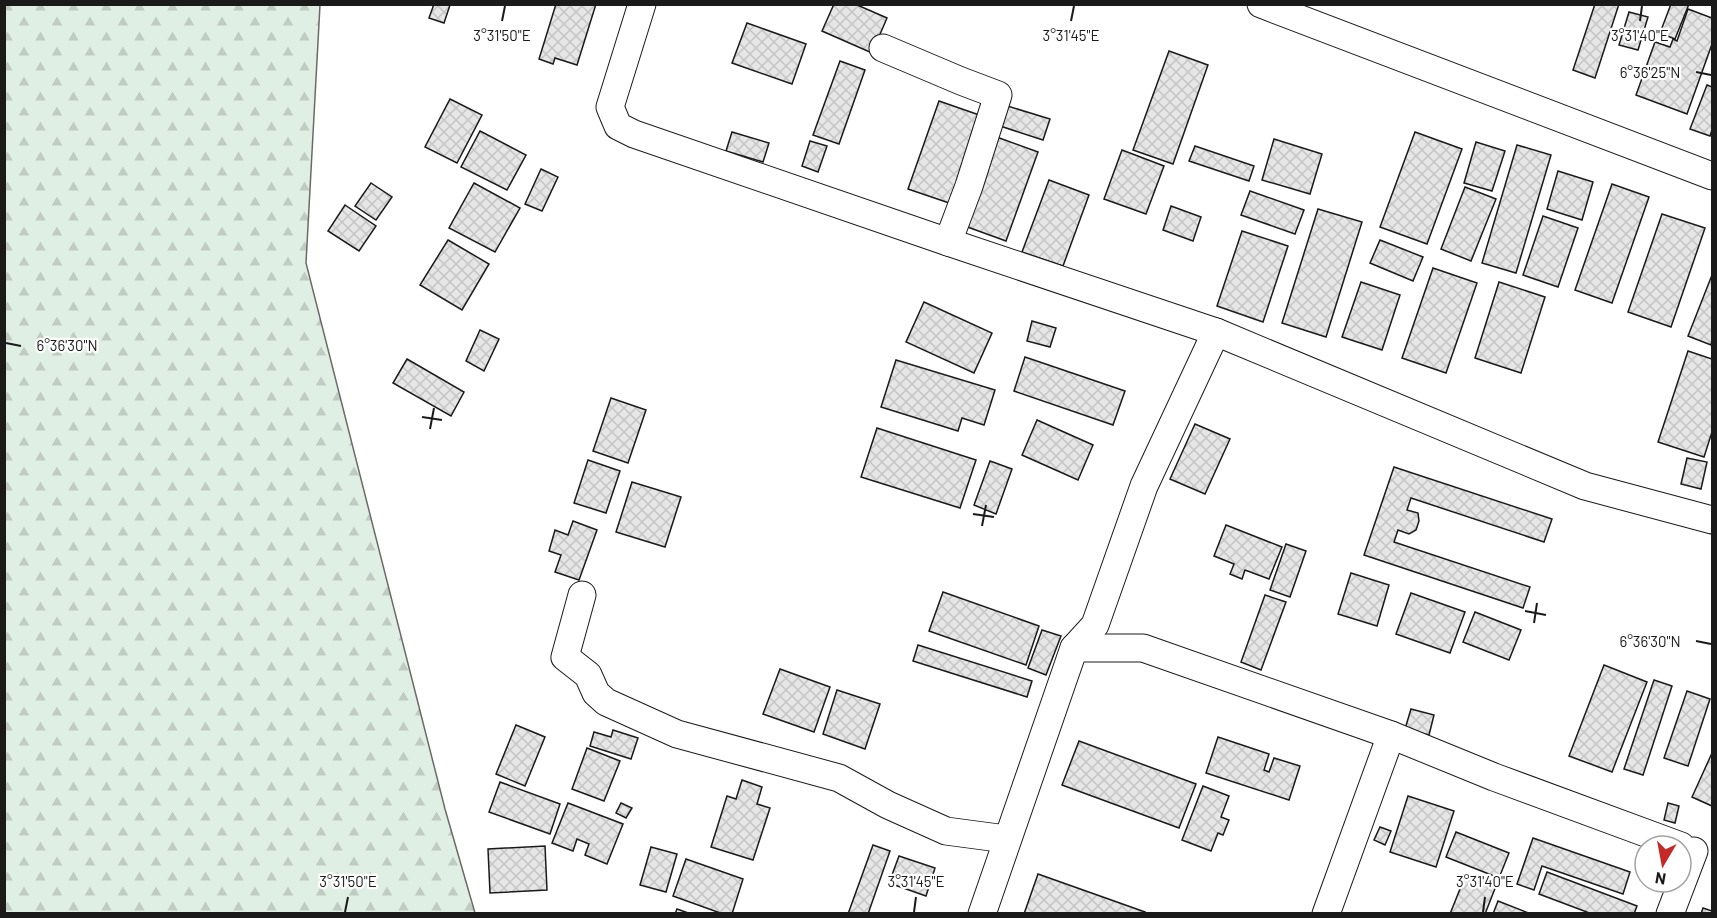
<svg xmlns="http://www.w3.org/2000/svg" width="1717" height="918" font-family="Barlow,sans-serif">
	<style>
		.forest { fill: url(#forest-firs); stroke: #6a6a6a; stroke-width: 1.5 }
		.building { fill: url(#building-cross-hatch); stroke: #1a1a1a; stroke-width: 1.5 }
		.lines { fill: none; stroke-linecap: round; stroke-linejoin: round }
		.minor-casing { stroke: #1a1a1a; stroke-width: 29 }
		.minor { stroke: #fff; stroke-width: 27 }
		.ticks { fill: none; stroke: #1a1a1a; stroke-width: 2 }
		.ticks-label { font-size: 15px; text-anchor: middle; fill: #1a1a1a; stroke: #fff; stroke-width: 4.5; stroke-linejoin: round; paint-order: stroke }
	</style>
	<defs>
		<pattern id="forest-firs" width="22" height="20" patternUnits="userSpaceOnUse" patternTransform="scale(1.5)"><rect width="22" height="20" fill="#e0efe3"/><path d="M5 1l3.5 6h-7zM16 11l3.5 6h-7z" fill="#c0ccc2"/></pattern>
		<pattern id="building-cross-hatch" width="8" height="8" patternUnits="userSpaceOnUse" patternTransform="scale(1.5)"><rect width="8" height="8" fill="#e6e6e6"/><path d="M0 0l8 8M0 8l8-8" fill="none" stroke="#c5c5c5"/></pattern>
	</defs>
	<rect width="100%" height="100%" fill="#fff"/>
	<path class="forest" d="M5,4L320,5L306,263L445,809L475,913H5Z"/>
	<g class="building">
		<path d="M434,4L450,5L444,23L429,18Z"/>
		<path d="M556,4H596L577,65L555,58L553,64L539,59Z"/>
		<path d="M834,4H855L887,18L872,53L822,31Z"/>
		<path d="M1595,4H1619L1595,78L1573,70Z"/>
		<path d="M1671,4H1689L1675,39L1660,33Z"/>
		<path d="M1688,9L1712,18V44L1687,114L1636,95L1655,42L1670,47L1673,39L1677,41Z"/>
		<path d="M1629,12L1648,17L1638,50L1619,45Z"/>
		<path d="M747,23L806,44L792,84L732,63Z"/>
		<path d="M1169,51L1208,65L1173,164L1133,150Z"/>
		<path d="M840,61L865,70L839,144L813,135Z"/>
		<path d="M1707,85L1712,87V130L1710,136L1690,129Z"/>
		<path d="M450,99L482,115L457,163L425,147Z"/>
		<path d="M939,101L985,117L955,205L908,189Z"/>
		<path d="M1001,104L1050,119L1043,140L994,124Z"/>
		<path d="M480,131L526,155L507,190L461,167Z"/>
		<path d="M732,132L769,143L763,162L726,151Z"/>
		<path d="M1415,132L1462,149L1427,244L1380,227Z"/>
		<path d="M994,136L1038,152L1006,241L962,225Z"/>
		<path d="M1274,139L1322,154L1310,194L1262,180Z"/>
		<path d="M810,141L827,146L818,172L802,166Z"/>
		<path d="M1476,142L1505,151L1492,191L1464,183Z"/>
		<path d="M1517,145L1551,155L1516,273L1482,263Z"/>
		<path d="M1195,146L1254,166L1249,181L1189,161Z"/>
		<path d="M1122,150L1164,166L1146,214L1104,199Z"/>
		<path d="M541,169L558,177L542,211L525,204Z"/>
		<path d="M1558,171L1593,182L1582,220L1547,209Z"/>
		<path d="M1049,180L1089,195L1063,266L1022,252Z"/>
		<path d="M371,183L392,197L376,220L355,206Z"/>
		<path d="M474,183L520,208L495,252L449,228Z"/>
		<path d="M1612,184L1649,197L1612,303L1575,290Z"/>
		<path d="M1465,187L1496,199L1471,261L1441,249Z"/>
		<path d="M1250,191L1304,210L1295,234L1241,215Z"/>
		<path d="M345,205L376,226L359,251L328,231Z"/>
		<path d="M1171,206L1201,217L1193,241L1163,230Z"/>
		<path d="M1318,209L1362,222L1326,337L1282,323Z"/>
		<path d="M1662,214L1705,228L1671,327L1628,312Z"/>
		<path d="M1543,216L1578,228L1558,287L1523,275Z"/>
		<path d="M1242,231L1288,246L1263,322L1217,306Z"/>
		<path d="M448,240L489,264L462,310L420,285Z"/>
		<path d="M1380,240L1423,257L1413,281L1370,263Z"/>
		<path d="M1433,268L1477,283L1446,373L1402,358Z"/>
		<path d="M1712,275V341L1711,345L1688,336Z"/>
		<path d="M1361,282L1400,295L1382,350L1342,337Z"/>
		<path d="M1499,282L1545,297L1521,373L1475,358Z"/>
		<path d="M924,302L992,333L974,373L906,342Z"/>
		<path d="M1032,321L1056,328L1050,347L1027,341Z"/>
		<path d="M480,330L499,339L484,371L466,361Z"/>
		<path d="M1688,351L1712,359V432L1704,457L1658,442Z"/>
		<path d="M1025,357L1125,391L1113,425L1014,391Z"/>
		<path d="M407,359L464,392L451,416L393,383Z"/>
		<path d="M896,360L995,390L984,425L962,418L958,431L881,407Z"/>
		<path d="M611,398L646,410L628,463L593,451Z"/>
		<path d="M1037,420L1093,445L1078,480L1022,455Z"/>
		<path d="M1195,424L1230,439L1205,494L1170,479Z"/>
		<path d="M877,428L976,460L960,508L861,477Z"/>
		<path d="M1687,458L1707,462L1701,489L1681,484Z"/>
		<path d="M588,460L620,471L606,513L574,503Z"/>
		<path d="M990,461L1012,469L996,514L974,505Z"/>
		<path d="M1394,467L1552,519L1544,542L1411,498L1407,510L1418,513L1419,521L1416,530L1409,534L1398,530L1394,542L1530,587L1523,608L1364,555Z"/>
		<path d="M632,482L681,497L665,547L616,532Z"/>
		<path d="M573,521L597,530L579,580L555,572L561,555L549,551L555,530L568,535Z"/>
		<path d="M1226,525L1282,547L1269,579L1245,570L1242,579L1230,574L1234,564L1214,556Z"/>
		<path d="M1286,544L1306,551L1290,597L1270,590Z"/>
		<path d="M1351,573L1389,585L1377,626L1338,614Z"/>
		<path d="M943,592L1039,626L1026,665L929,631Z"/>
		<path d="M1411,593L1465,612L1450,653L1396,634Z"/>
		<path d="M1265,595L1286,602L1261,670L1241,662Z"/>
		<path d="M1475,612L1521,630L1509,660L1463,642Z"/>
		<path d="M1042,630L1061,636L1046,675L1028,668Z"/>
		<path d="M918,645L1032,681L1027,697L913,661Z"/>
		<path d="M1604,665L1647,682L1612,772L1569,756Z"/>
		<path d="M780,669L830,687L814,732L763,714Z"/>
		<path d="M1654,680L1672,686L1643,775L1624,769Z"/>
		<path d="M837,690L880,704L865,749L823,734Z"/>
		<path d="M1687,691L1710,699L1688,766L1664,758Z"/>
		<path d="M1411,709L1434,715L1429,735L1405,729Z"/>
		<path d="M516,725L545,737L525,786L496,774Z"/>
		<path d="M613,730L638,738L631,759L590,746L594,732L611,737Z"/>
		<path d="M1218,737L1269,754L1264,770L1269,772L1274,758L1300,766L1289,800L1206,773Z"/>
		<path d="M1079,741L1196,784L1179,828L1062,785Z"/>
		<path d="M587,748L620,761L604,801L572,789Z"/>
		<path d="M1712,753V806L1692,797Z"/>
		<path d="M742,780L762,787L757,804L770,808L753,860L711,847L727,796L736,799Z"/>
		<path d="M500,782L560,804L550,834L489,812Z"/>
		<path d="M1203,786L1229,796L1221,817L1229,820L1223,835L1218,833L1211,851L1182,840Z"/>
		<path d="M1408,796L1454,811L1436,867L1390,852Z"/>
		<path d="M568,803L623,824L607,864L585,855L589,844L577,839L573,851L552,843Z"/>
		<path d="M621,803L632,808L626,818L616,813Z"/>
		<path d="M1668,803L1679,806L1675,823L1664,820Z"/>
		<path d="M1380,827L1391,831L1385,845L1374,840Z"/>
		<path d="M1456,832L1509,853L1499,878L1446,857Z"/>
		<path d="M1533,838L1630,872L1623,894L1542,866L1534,890L1517,884Z"/>
		<path d="M873,845L890,851L868,914H848Z"/>
		<path d="M545,846L547,890L490,893L488,849Z"/>
		<path d="M651,847L677,854L666,892L640,885Z"/>
		<path d="M899,856L935,868L926,896L889,883Z"/>
		<path d="M686,859L743,879L732,914H723L673,896Z"/>
		<path d="M1547,872L1637,906L1634,914H1592L1539,894Z"/>
		<path d="M1038,874L1145,912L1144,914H1024Z"/>
		<path d="M1466,874L1496,886L1485,914H1450Z"/>
		<path d="M1498,901L1531,914H1493Z"/>
		<path d="M1703,908L1712,911V914H1701Z"/>
		<path d="M677,909L691,914H675Z"/>
	</g>
	<g class="lines">
		<g class="minor-casing">
			<g id="minor">
				<path d="M642,4L610,107L618,126L634,134L948,242L1216,332L1585,486L1712,520"/>
				<path d="M1261,4L1712,176"/>
				<path d="M883,48L961,81L998,95L969,186L948,242"/>
				<path d="M582,595L565,657L588,675L596,693L606,702L677,734L839,778L888,805L946,831L1006,839"/>
				<path d="M1074,648H1143L1391,735L1494,777L1681,846"/>
				<path d="M982,914L1074,648L1095,625L1144,486L1216,332"/>
				<path d="M1326,914L1391,735"/>
				<path d="M1670,914L1694,851"/>
			</g>
		</g>
		<use href="#minor" class="minor"/>
	</g>
	<path class="ticks" d="M502,21L505,6M1071,21L1074,6M1640,21L1642,6M1696,72L1711,75M6,343L21,346M422,417L442,420M430,429L434,408M973,514L994,517M982,526L986,505M1525,611L1546,615M1534,623L1537,603M1696,641L1711,644M345,912L348,897M914,912L916,897M1483,912L1485,897"/>
	<g class="ticks-label">
		<text x="1071" y="41">3°31'45"E</text>
		<text x="502" y="41">3°31'50"E</text>
		<text x="1640" y="41">3°31'40"E</text>
		<text x="1650" y="78">6°36'25"N</text>
		<text x="67" y="351">6°36'30"N</text>
		<text x="1650" y="647">6°36'30"N</text>
		<text x="348" y="887">3°31'50"E</text>
		<text x="916" y="887">3°31'45"E</text>
		<text x="1485" y="887">3°31'40"E</text>
	</g>
	<rect width="1717" height="918" fill="none" stroke="#1a1a1a" stroke-width="12"/>
	<g transform="translate(1663 864) rotate(190)"><circle r="28" fill="#ffffff" stroke="#a3a3a3" stroke-width="1.5"/>
	<path d="M0-4.5L10 22L0 15L-10 22Z" fill="#c62828"/>
	<text y="-9" font-size="16" font-weight="bold" text-anchor="middle" fill="#1a1a1a">N</text>
	</g>
</svg>
